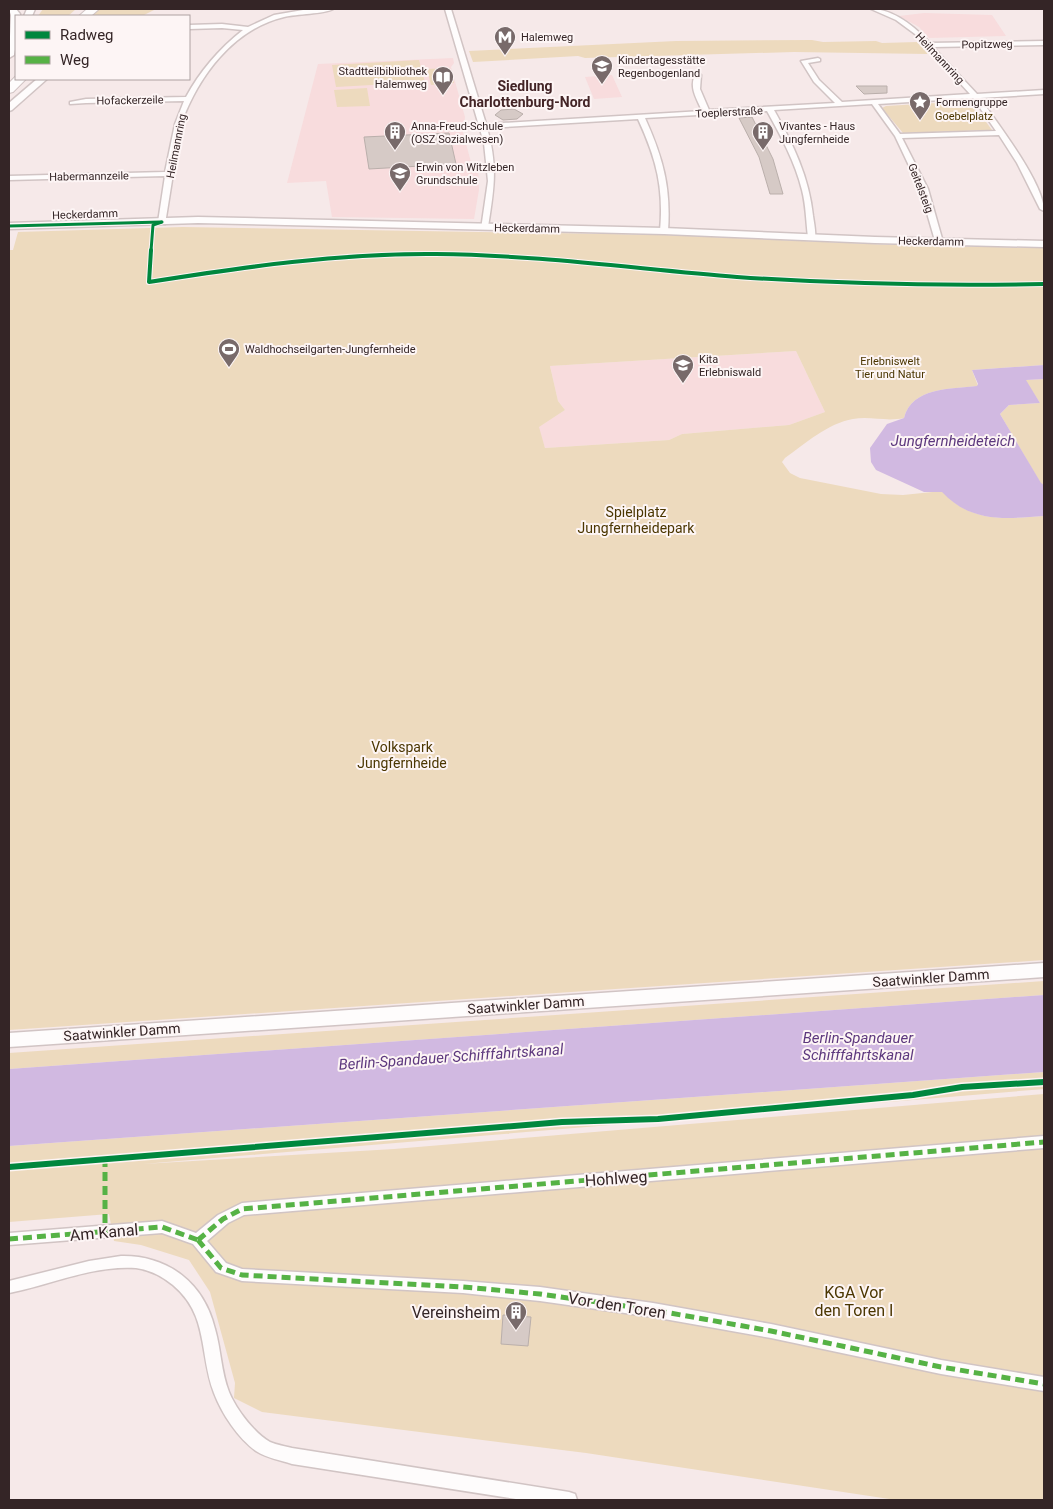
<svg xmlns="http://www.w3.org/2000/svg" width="1053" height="1509" font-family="Roboto,sans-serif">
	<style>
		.built { fill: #f8dcdd }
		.green { fill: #eddabe; fill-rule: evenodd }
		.water { fill: #d1b9e1 }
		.building { fill: #d6cac6; stroke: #baafab }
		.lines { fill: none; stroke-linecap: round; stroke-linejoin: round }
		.street-casing { stroke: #d1c4c4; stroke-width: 3 }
		.secondary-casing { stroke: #d1c4c4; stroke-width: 3 }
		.highway-casing { stroke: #d1c4c4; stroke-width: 2 }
		.street { fill: #fefcfc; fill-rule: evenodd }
		.secondary { fill: #fefcfc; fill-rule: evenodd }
		.highway { fill: #fefcfc; fill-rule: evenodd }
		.quiet { stroke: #56b245; stroke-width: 5; stroke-dasharray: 9 5; stroke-linecap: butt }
		.cycleway-far2-casing { stroke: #fdf5f5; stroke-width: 5 }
		.cycleway-far1-casing { stroke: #fdf5f5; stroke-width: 6 }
		.cycleway-casing { stroke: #fdf5f5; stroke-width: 9 }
		.cycleway-far2 { stroke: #00873e; stroke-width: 3 }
		.cycleway-far1 { stroke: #00873e; stroke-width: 4 }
		.cycleway { stroke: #00873e; stroke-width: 6 }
		.labels { text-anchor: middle; stroke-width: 4; stroke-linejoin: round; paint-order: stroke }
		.far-poi-label { font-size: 11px; fill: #342526; stroke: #fdf5f5; text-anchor: start }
		.far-street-label { font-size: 11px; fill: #342526; stroke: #fdf5f5 }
		.far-park-label { font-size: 11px; fill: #4b3601; stroke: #fdf5f5 }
		.far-quarter-label { font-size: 14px; font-weight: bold; fill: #432426; stroke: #fdf5f5 }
		.park-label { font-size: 14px; fill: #4b3601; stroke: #fdf5f5 }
		.street-label { font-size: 14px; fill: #342526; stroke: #fdf5f5 }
		.water-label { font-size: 15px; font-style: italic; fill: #5d387e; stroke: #fdf5f5 }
		.near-street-label { font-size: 16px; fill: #342526; stroke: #fdf5f5 }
		.near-park-label { font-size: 16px; fill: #4b3601; stroke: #fdf5f5 }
		.near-poi-label { font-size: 16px; fill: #342526; stroke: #fdf5f5; text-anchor: end }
	</style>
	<rect width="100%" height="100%" fill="#f6e9e9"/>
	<g class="built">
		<path d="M924,13L992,15L1006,36L929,38L919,27L899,16Z"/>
		<path d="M453,58L454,63L451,67L465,117L463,133L471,162L478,166L479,190L474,219L332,217L326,181L287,183L318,64Z"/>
		<path d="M612,75L622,97L594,99L585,77Z"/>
		<path d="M796,351L825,412L789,425L682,434L669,440L545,448L538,427L565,410L558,401L550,366Z"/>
	</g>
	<g class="green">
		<path d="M43,9H76L68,16H38Z"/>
		<path d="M100,9H156L142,16H90Z"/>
		<path d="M812,40L823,42L876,41L882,43L917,42L928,54L794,52L585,58L578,56L473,62L469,51L676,41Z"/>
		<path d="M419,60L425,82L336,87L332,65Z"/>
		<path d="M450,68L454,83L431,85L427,69Z"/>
		<path d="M367,88L370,106L337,107L334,90Z"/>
		<path d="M969,101L972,103L992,130L903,133L882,108L886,106Z"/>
		<path d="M183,227L667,235L894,245L1044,248V365L972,370L978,386C951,389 912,387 904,418C886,422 871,416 853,419C828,423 805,444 785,458L782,462L790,473L800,478L881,494L903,495L942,491C971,523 1005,519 1044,516V960L9,1030V250H13L18,232ZM796,351L825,412L789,425L682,434L669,440L545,448L539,427L565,410L558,401L550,366Z"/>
		<path d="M1044,379V485L1041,484L1000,414L1009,405L1040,403L1025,380Z"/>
		<path d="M1044,981V995L9,1069V1053Z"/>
		<path d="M1044,1072V1089L143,1164L394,1149L1044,1094V1500H896L586,1453L262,1412L234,1398L235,1383L210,1292L189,1260L141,1245L114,1241L109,1214L9,1222V1146Z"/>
	</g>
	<g class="water">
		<path d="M1044,365V379L1026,380L1040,403L1009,405L1000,414L1041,483L1044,485V516C1005,519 971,523 942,492H924L876,470L871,462L870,448L887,424L904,418C912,387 951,389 977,386L978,384L972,370Z"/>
		<path d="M1044,995V1072L9,1146V1069Z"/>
	</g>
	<g class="building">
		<path d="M856,86H887V93L864,94Z"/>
		<path d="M514,109L523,114L517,119L503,120L495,115L501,110Z"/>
		<path d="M752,117L773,159L783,194H770L759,157L739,118Z"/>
		<path d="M449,133L456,164L369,169L364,137Z"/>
		<path d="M503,1315L531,1317L528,1346L501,1344Z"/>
	</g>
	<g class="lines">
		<g class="street-casing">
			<g id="street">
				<path d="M309,9H333C325,14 296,14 284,17C233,29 198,77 181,124L165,224L158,222L165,176L9,180V176L165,172L175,124L184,101L86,103L70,104V102L86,99L186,97C200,71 219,49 243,30L222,28L189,29V25L222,24L248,27L274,15Z"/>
				<path d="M445,9H451L486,124L702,111C697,99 689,88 695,75L698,73L701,75L700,89L709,110L835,103L814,82L801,61L818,58L820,59V61L808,63L819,80L842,102L970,94L915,34L896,20L871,9C894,9 915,27 930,43L1044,41V45L933,47L977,94L1044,90V94L980,98C997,123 1044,183 1044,211L1040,209L1017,163L999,135L902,138L928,189L943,242L936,244L920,189L895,136L872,104L774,110C793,144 809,177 813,216C814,223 816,232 815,239L808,237C806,221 806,205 802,190C795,162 781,136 767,111L645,118C663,158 671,187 668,231L664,233L660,231C664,187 656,158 638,119L487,128C498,166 494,189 488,227L481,229L488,181L484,143ZM973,98L996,131L900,134L878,104Z"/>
				<path d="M1044,1136V1148L244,1215L228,1223L207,1241L226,1263L242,1269L463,1281L540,1287L653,1303L771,1324L941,1360L1044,1377V1391L941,1374L771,1338L653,1317L540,1301L463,1293L242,1281L216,1272L193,1244L162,1233L9,1245V1233L162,1221L196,1233L218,1215L242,1203Z"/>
				<path d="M121,1256C168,1255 204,1283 215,1329C221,1349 221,1372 229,1392C236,1409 254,1433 270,1442C277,1445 285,1446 292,1448L569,1492L575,1494L577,1500H522L292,1464C280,1460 267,1458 256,1451C238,1438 222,1414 214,1393C199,1354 209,1315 173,1285C162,1276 150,1270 136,1268C93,1265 50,1285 9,1293V1281L89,1261Z"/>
			</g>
		</g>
		<g class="secondary-casing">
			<g id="secondary">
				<path d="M9,9H16L20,14V16H16V44L14,55L9,58L11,15Z"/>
				<path d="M27,9H35L32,16H24Z"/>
				<path d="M37,79H47L12,110L9,111V103Z"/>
				<path d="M198,217L664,228L875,237L1044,241V247L875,243L664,234L198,223L9,229V223Z"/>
				<path d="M1044,963V977L9,1047V1033Z"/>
			</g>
		</g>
		<g class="highway-casing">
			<g id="highway">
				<path d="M87,9H99L91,16H79Z"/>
				<path d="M16,76V79H26L13,92L9,93V83Z"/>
			</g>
		</g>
		<use href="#street" class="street"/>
		<use href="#secondary" class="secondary"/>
		<use href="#highway" class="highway"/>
		<g class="quiet">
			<path d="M105,1158V1232"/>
			<path d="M9,1239L162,1227L198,1240"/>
			<path d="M198,1240L221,1268L242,1275L463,1287L540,1294L653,1310L771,1331L941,1367L1044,1384"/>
			<path d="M198,1240L223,1219L242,1209L1044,1142"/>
		</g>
		<g class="cycleway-far2-casing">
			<g id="cycleway-far2">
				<path d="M9,226L161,222"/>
				<path d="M151,251L153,225L162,222"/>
			</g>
		</g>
		<g class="cycleway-far1-casing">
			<path id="cycleway-far1" d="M151,250L149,282C244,267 340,253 436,254C537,255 637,269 737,277C840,284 942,286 1044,284"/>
		</g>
		<g class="cycleway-casing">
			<path id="cycleway" d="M9,1167L562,1122L658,1119L913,1095L962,1087L1044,1082"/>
		</g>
		<use href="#cycleway-far2" class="cycleway-far2"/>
		<use href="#cycleway-far1" class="cycleway-far1"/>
		<use href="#cycleway" class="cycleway"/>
	</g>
	<defs>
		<g id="metro-pin" transform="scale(1.125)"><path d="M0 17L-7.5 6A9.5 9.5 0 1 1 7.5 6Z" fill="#786a6a" stroke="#fdf5f5"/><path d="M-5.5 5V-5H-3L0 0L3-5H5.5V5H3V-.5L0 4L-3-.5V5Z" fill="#fff"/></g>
		<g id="school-pin" transform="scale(1.125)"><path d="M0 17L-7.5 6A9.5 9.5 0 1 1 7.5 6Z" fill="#786a6a" stroke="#fdf5f5"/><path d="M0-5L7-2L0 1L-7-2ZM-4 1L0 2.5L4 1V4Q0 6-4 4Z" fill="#fff"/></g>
		<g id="library-pin" transform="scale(1.125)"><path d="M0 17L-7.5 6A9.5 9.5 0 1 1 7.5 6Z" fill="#786a6a" stroke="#fdf5f5"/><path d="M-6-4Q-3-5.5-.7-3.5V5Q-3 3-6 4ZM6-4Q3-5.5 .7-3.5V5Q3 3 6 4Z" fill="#fff"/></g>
		<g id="sight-pin" transform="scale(1.125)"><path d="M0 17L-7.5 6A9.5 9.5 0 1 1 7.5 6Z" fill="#786a6a" stroke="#fdf5f5"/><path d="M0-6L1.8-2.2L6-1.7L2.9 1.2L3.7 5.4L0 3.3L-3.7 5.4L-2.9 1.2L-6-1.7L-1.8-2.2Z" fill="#fff"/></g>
		<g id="building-pin" transform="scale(1.125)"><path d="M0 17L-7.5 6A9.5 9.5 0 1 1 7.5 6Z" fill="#786a6a" stroke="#fdf5f5"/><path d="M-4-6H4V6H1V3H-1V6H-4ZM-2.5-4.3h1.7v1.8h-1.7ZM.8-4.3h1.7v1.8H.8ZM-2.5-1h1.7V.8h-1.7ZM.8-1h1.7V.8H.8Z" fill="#fff"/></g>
		<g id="stadium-pin" transform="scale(1.125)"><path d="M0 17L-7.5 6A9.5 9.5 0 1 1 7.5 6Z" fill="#786a6a" stroke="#fdf5f5"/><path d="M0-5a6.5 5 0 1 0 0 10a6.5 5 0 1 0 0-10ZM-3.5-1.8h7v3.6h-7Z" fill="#fff"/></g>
	</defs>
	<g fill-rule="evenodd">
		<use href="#metro-pin" x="505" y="37"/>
		<use href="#school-pin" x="602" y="66"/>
		<use href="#library-pin" x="443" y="77"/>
		<use href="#sight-pin" x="920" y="102"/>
		<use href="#building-pin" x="395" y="132"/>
		<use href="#building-pin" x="763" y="132"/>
		<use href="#school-pin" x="400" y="173"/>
		<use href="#stadium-pin" x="229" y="349"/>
		<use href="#school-pin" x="683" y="365"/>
		<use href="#building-pin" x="516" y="1312"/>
	</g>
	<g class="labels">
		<g class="far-poi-label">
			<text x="521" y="41">Halemweg</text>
			<text x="618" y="64">Kindertagesstätte<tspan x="618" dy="13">Regenbogenland</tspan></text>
			<text x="427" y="75" text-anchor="end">Stadtteilbibliothek<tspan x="427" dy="13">Halemweg</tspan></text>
			<text x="936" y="106">Formengruppe</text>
			<text x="411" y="130">Anna-Freud-Schule<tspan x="411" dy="13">(OSZ Sozialwesen)</tspan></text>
			<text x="779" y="130">Vivantes - Haus<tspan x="779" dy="13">Jungfernheide</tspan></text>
			<text x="416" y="171">Erwin von Witzleben<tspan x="416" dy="13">Grundschule</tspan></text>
			<text x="245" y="353">Waldhochseilgarten-Jungfernheide</text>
			<text x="699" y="363">Kita<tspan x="699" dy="13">Erlebniswald</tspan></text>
		</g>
		<g class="far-street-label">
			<text transform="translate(987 44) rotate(-1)" y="4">Popitzweg</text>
			<text transform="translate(940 58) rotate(47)" y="4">Heilmannring</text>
			<text transform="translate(130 100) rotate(-1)" y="4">Hofackerzeile</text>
			<text transform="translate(729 112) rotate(-3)" y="4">Toeplerstraße</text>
			<text transform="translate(176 146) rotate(-79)" y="4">Heilmannring</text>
			<text transform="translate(89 176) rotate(-1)" y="4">Habermannzeile</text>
			<text transform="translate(921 188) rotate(69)" y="4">Geitelsteig</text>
			<text transform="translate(85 214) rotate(-2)" y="4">Heckerdamm</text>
			<text transform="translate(527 228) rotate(1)" y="4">Heckerdamm</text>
			<text transform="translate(931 241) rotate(1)" y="4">Heckerdamm</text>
		</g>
		<g class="far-park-label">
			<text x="964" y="120">Goebelplatz</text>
			<text x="890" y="365">Erlebniswelt<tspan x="890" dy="13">Tier und Natur</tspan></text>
		</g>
		<g class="far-quarter-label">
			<text x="525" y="91">Siedlung<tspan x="525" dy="16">Charlottenburg-Nord</tspan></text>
		</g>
		<g class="park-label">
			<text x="636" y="517">Spielplatz<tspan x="636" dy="16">Jungfernheidepark</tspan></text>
			<text x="402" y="752">Volkspark<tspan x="402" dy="16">Jungfernheide</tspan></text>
		</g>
		<g class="street-label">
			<text transform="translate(931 978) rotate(-4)" y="5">Saatwinkler Damm</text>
			<text transform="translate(526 1005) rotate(-4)" y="5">Saatwinkler Damm</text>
			<text transform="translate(122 1032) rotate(-4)" y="5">Saatwinkler Damm</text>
		</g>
		<g class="water-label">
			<text x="953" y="446">Jungfernheideteich</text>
			<text x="858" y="1043">Berlin-Spandauer<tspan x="858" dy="17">Schifffahrtskanal</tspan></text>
			<text transform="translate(451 1057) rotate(-4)" y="5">Berlin-Spandauer Schifffahrtskanal</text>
		</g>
		<g class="near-street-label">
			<text transform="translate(616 1178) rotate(-4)" y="6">Hohlweg</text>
			<text transform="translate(104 1232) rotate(-5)" y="6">Am Kanal</text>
			<text transform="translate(617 1305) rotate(9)" y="6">Vor den Toren</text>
		</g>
		<g class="near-park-label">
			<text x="854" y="1298">KGA Vor<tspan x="854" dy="18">den Toren I</tspan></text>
		</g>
		<g class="near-poi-label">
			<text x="500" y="1318">Vereinsheim</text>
		</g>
	</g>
	<rect width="1053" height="1509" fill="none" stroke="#342526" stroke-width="20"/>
	<rect x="15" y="15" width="175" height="65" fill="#fdf5f5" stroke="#ada2a2"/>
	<rect x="25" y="31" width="25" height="8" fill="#00873e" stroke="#ada2a2"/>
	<text x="60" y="40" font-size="15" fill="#342526">Radweg</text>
	<rect x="25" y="56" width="25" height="8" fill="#56b245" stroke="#ada2a2"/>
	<text x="60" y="65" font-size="15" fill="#342526">Weg</text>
</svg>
